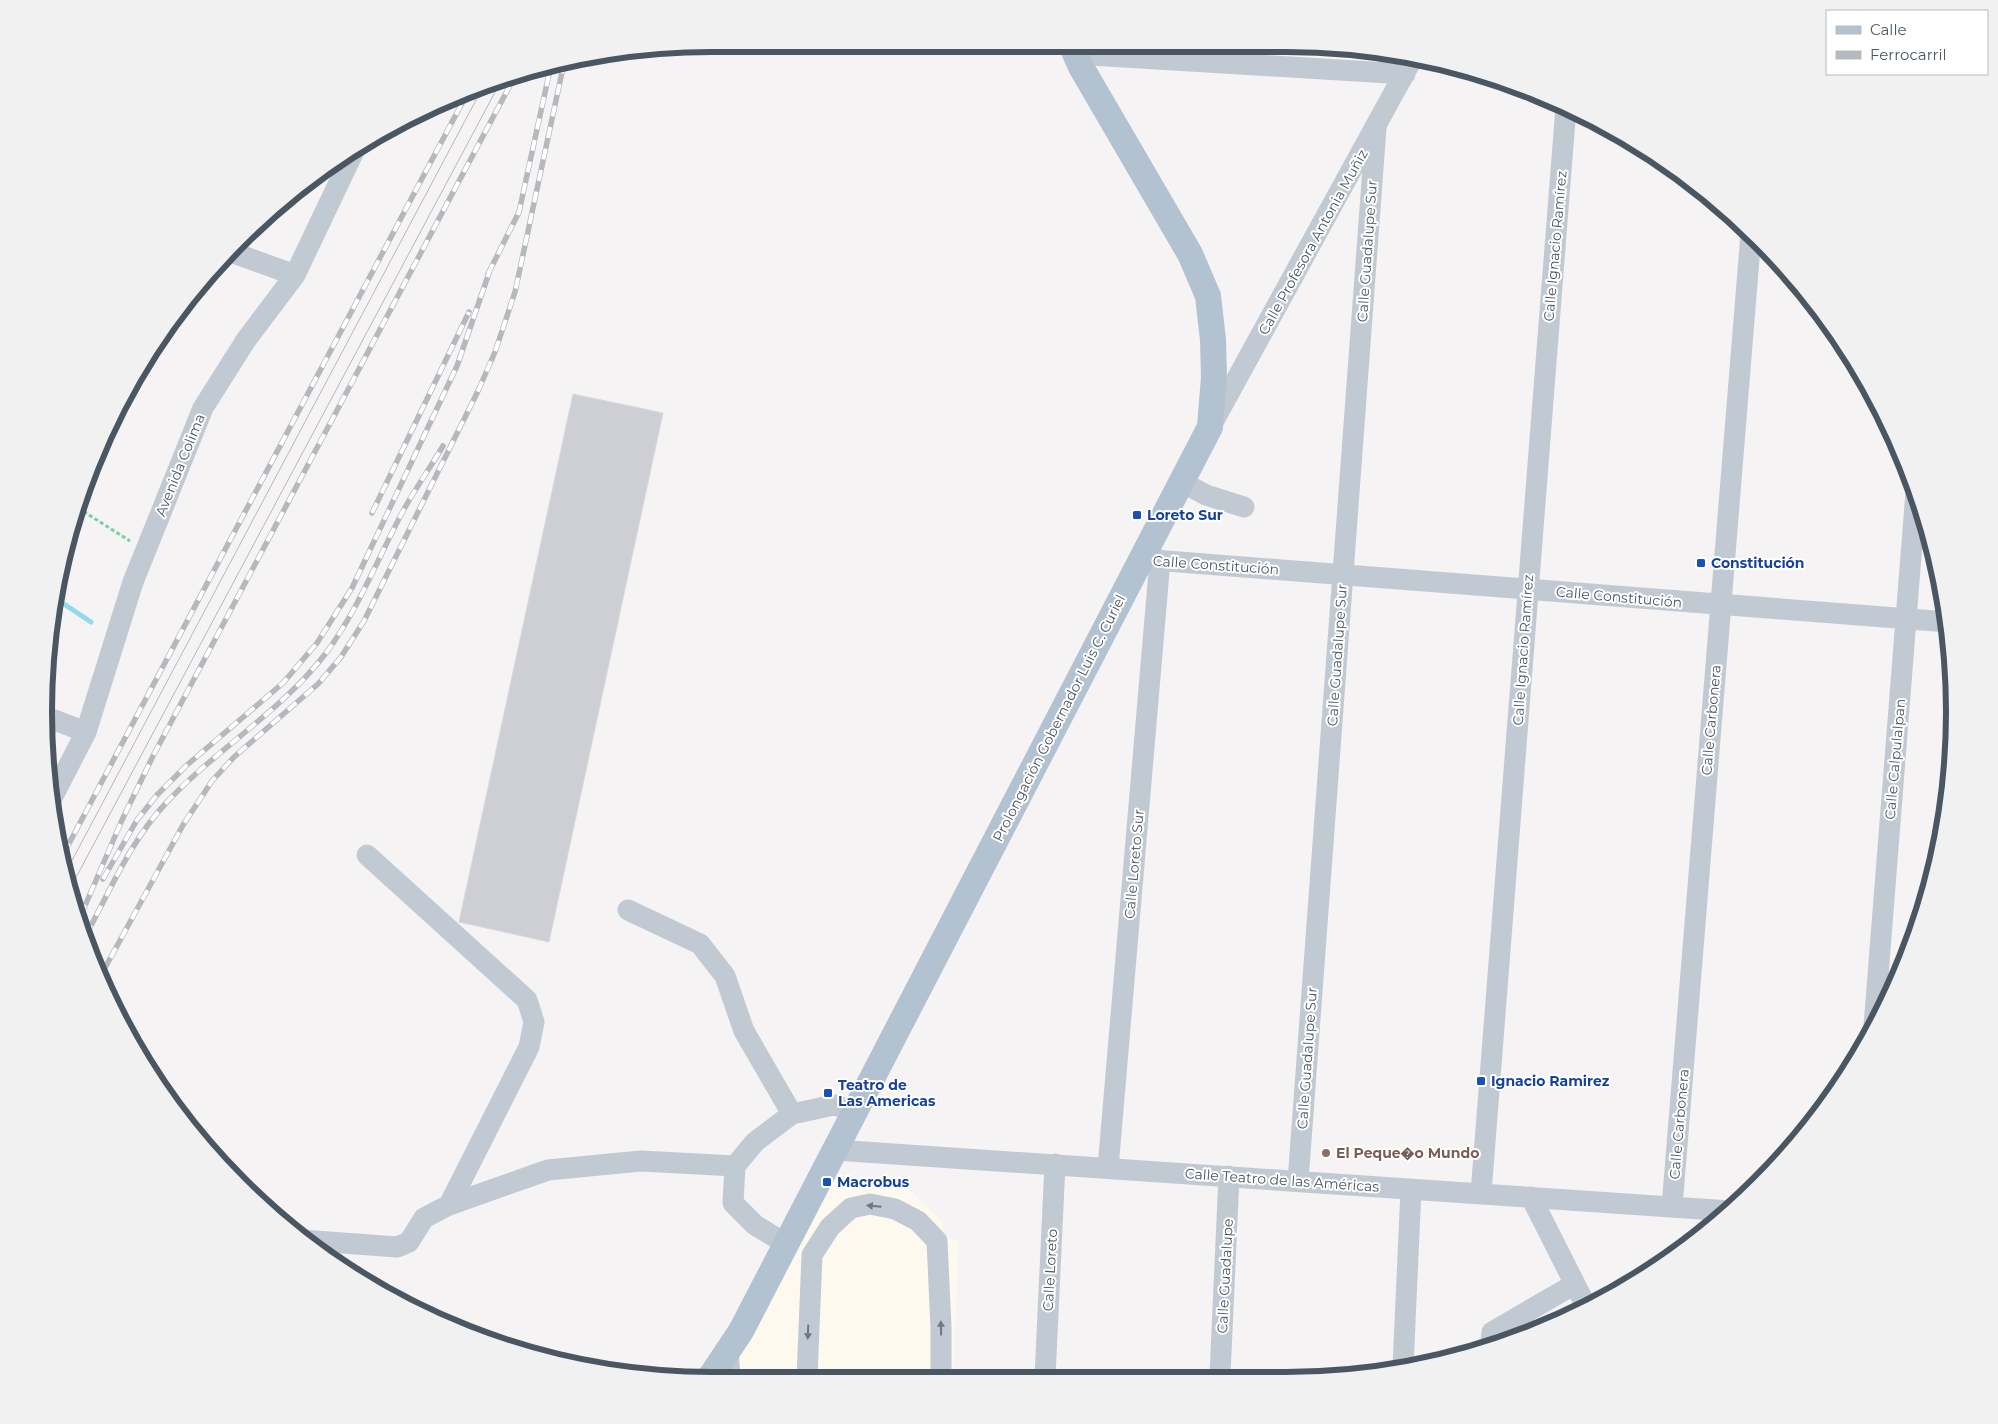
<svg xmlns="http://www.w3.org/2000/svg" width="1998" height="1424" font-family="Montserrat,sans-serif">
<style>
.commercial{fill:#fdf9ef}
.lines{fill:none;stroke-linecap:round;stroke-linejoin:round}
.stream{stroke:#90daee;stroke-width:5}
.building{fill:#cdcfd5;stroke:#d7d9de}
.path{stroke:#7ad0a6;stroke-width:3;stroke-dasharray:4 2.5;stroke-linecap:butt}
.minor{stroke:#c1cad2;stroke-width:21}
.major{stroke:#b3c2d1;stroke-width:26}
.tram{stroke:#b5b8bd;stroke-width:1}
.rail-casing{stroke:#b5b8bd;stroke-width:5.5}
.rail{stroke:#fff;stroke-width:4;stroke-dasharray:11;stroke-linecap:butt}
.oneway{fill:#6e7983}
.transit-dot{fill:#1a4fb4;stroke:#fff;stroke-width:2}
.education-dot{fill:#8d6e63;stroke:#fff;stroke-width:2}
.labels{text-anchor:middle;stroke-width:4;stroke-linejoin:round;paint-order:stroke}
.street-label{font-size:14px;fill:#4a5661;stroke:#fff}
.transit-label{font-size:14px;font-weight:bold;fill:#164399;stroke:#fff;text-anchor:start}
.education-label{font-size:14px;font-weight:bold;fill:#785e54;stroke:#fff;text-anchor:start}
.rim{fill:none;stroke:#4a5661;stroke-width:6}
</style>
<rect width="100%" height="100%" fill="#f5f3f3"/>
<path class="commercial" d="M 828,1177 L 885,1180 L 904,1185 L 943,1223 L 944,1237 L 959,1241 L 953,1377 L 716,1379 Z"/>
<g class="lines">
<path class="stream" d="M 55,598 L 91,622"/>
</g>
<path class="building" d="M 573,394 L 663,413 L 549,942 L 459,922 Z"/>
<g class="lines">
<path class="path" d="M 78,508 L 130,541"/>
<path class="minor" d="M 1074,54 L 1405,74
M 231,252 L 295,275
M 1212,424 L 1414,56
M 1182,482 L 1206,495 L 1244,507
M 1141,559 L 1948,622
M 49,718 L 86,732
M 50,802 L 86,732 L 133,582 L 203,408 L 246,340 L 295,275 L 355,149
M 367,855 L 527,1000 L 534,1022 L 529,1047 L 449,1205
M 628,910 L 700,944 L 725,976 L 744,1031 L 792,1114
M 1874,1026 L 1916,492
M 835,1150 L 1730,1211
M 1108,1168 L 1160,560
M 1298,1181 L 1376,128
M 1481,1193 L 1566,107
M 1531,1197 L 1586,1306
M 1672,1207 L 1751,234
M 302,1240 L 397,1247 L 409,1242 L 424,1218 L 449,1205 L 548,1170 L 641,1161 L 735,1166
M 786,1244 L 755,1225 L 733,1203 L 735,1166 L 755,1142 L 792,1114 L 834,1105 L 855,1111
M 1491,1343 L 1492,1332 L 1575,1284
M 728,1350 L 730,1378
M 1403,1367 L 1411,1189
M 1220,1375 L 1229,1176
M 1045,1377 L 1055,1164
M 807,1378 L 812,1255 L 830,1227 L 851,1208 L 870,1204 L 895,1209 L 918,1221 L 937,1241 L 941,1327 L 941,1377"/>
<path class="major" d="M 709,1379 L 741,1331 L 1210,427 L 1214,377 L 1213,340 L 1208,296 L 1190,254 L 1081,67 L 1071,44"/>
<path class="tram" d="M 68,868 L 484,85
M 72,885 L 502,79"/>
<g class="rail-casing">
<path id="rail" d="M 488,274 L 519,212 L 551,65
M 372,513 L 469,312
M 64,853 L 469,90
M 103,879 L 137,820 L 157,795 L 187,765 L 283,683 L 317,643 L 352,588 L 457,366 L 490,270
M 81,915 L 122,820 L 153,756 L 516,74
M 86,935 C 110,891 131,840 166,803 C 216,749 281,712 326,653 C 358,610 378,558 403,511 C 415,489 430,468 443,446
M 100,977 L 183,825 L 212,781 L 234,757 L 318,684 L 341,657 L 364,621 L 478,391 L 495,352 L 515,292 L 564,63"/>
</g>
<use href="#rail" class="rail"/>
</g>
<defs><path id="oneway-solid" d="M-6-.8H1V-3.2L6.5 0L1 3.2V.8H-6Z" transform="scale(1.25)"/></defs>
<g class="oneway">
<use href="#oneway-solid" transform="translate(874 1206) rotate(-175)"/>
<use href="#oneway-solid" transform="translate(941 1328) rotate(-91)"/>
<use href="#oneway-solid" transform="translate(808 1332) rotate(92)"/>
</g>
<g class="transit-dot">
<rect x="1132" y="510" width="10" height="10" rx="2.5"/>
<rect x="1696" y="558" width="10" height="10" rx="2.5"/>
<rect x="1476" y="1076" width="10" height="10" rx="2.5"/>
<rect x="823" y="1088" width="10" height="10" rx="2.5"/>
<rect x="822" y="1177" width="10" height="10" rx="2.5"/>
</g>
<circle class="education-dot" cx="1326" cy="1153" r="5"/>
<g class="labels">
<g class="street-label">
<text transform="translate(1313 242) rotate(-61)" y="5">Calle Profesora Antonia Muñiz</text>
<text transform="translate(1555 246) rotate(-85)" y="5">Calle Ignacio Ramírez</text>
<text transform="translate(1367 251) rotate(-86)" y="5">Calle Guadalupe Sur</text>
<text transform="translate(180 465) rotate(-68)" y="5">Avenida Colima</text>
<text transform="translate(1216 565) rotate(4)" y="5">Calle Constitución</text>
<text transform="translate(1619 597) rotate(5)" y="5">Calle Constitución</text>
<text transform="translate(1523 650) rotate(-86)" y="5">Calle Ignacio Ramírez</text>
<text transform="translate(1337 655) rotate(-86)" y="5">Calle Guadalupe Sur</text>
<text transform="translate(1059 718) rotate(-63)" y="5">Prolongación Gobernador Luis C. Curiel</text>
<text transform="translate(1711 720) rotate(-85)" y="5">Calle Carbonera</text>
<text transform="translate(1895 759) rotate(-85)" y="5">Calle Calpulalpan</text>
<text transform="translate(1134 864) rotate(-85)" y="5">Calle Loreto Sur</text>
<text transform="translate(1307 1058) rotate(-86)" y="5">Calle Guadalupe Sur</text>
<text transform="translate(1679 1124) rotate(-85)" y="5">Calle Carbonera</text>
<text transform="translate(1282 1180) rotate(4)" y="5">Calle Teatro de las Américas</text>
<text transform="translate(1050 1270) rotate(-87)" y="5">Calle Loreto</text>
<text transform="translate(1225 1276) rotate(-87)" y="5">Calle Guadalupe</text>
</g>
<g class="transit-label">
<text x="1147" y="520">Loreto Sur</text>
<text x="1711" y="568">Constitución</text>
<text x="1491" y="1086">Ignacio Ramirez</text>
<text x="838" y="1090">Teatro de<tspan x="838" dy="16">Las Americas</tspan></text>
<text x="837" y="1187">Macrobus</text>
</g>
<g class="education-label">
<text x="1336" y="1158">El Peque�o Mundo</text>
</g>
</g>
<path d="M0 0H1998V1424H0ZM712 52H1286A660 660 0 0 1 1946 712V712A660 660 0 0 1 1286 1372H712A660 660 0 0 1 52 712V712A660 660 0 0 1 712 52Z" fill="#f1f1f2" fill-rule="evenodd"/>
<path class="rim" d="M712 52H1286A660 660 0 0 1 1946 712V712A660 660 0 0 1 1286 1372H712A660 660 0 0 1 52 712V712A660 660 0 0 1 712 52Z"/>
<rect x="1826" y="10" width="162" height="65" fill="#ffffff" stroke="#b7bbc0"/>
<rect x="1836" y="26" width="25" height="8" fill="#b3c2d1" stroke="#b7bbc0"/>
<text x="1870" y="35" font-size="15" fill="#4a5661">Calle</text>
<rect x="1836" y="51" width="25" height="8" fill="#b5b8bd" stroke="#b7bbc0"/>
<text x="1870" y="60" font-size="15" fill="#4a5661">Ferrocarril</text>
</svg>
